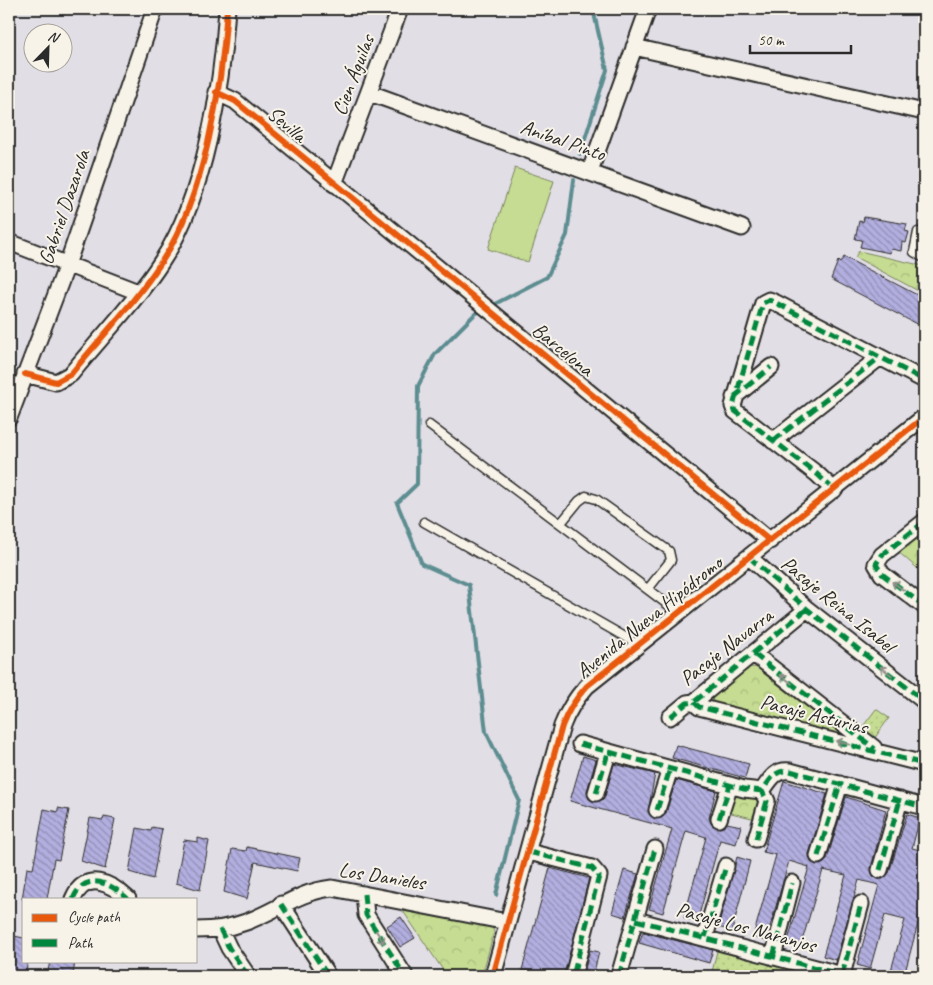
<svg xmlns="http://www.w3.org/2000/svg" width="933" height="985" font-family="Caveat,sans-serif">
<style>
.grass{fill:url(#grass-dots);stroke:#78845e}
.park{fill:url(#park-crowns);stroke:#78845e}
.pitch{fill:#c5dc92;stroke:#78845e}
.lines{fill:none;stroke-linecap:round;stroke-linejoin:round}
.stream{stroke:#5c8d90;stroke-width:4}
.building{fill:url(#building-back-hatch);stroke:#2b2b2b}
.lane-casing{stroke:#2b2b2b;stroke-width:11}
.street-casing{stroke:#2b2b2b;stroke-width:19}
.lane{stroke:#f7f3e8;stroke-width:8}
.street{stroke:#f7f3e8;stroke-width:15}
.quiet{stroke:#00873e;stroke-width:5;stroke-dasharray:10 5;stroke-linecap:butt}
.cycleway-casing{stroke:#f7f3e8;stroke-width:9}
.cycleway{stroke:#e8590c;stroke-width:6}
.oneway{stroke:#918f8a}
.labels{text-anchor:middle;stroke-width:4;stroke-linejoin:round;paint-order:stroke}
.street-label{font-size:21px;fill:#2b2b2b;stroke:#f7f3e8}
</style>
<defs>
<pattern id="grass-dots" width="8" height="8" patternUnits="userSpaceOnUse" patternTransform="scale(1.25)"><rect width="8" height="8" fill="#c5dc92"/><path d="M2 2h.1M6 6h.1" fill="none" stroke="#a9bd7e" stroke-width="1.8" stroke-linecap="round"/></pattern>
<pattern id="park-crowns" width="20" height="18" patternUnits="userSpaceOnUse" patternTransform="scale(1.25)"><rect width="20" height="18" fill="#c5dc92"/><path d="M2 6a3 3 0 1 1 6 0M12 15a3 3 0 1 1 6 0" fill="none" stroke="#a9bd7e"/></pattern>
<pattern id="building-back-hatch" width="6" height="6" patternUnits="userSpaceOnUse" patternTransform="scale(1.25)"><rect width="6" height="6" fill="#b2aedf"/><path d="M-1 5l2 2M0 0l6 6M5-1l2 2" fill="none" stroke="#918eb5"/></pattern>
</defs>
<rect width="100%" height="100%" fill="#e2dee5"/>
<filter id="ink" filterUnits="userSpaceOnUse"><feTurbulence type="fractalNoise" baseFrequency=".02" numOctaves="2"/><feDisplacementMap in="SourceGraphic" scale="10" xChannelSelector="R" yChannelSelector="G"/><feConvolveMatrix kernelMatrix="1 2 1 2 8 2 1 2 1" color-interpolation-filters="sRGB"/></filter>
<g filter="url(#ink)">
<path class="grass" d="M 876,709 L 889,718 L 874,739 L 861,729 Z
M 717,951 L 815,976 L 711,976 Z"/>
<path class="park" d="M 859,251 L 924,266 L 924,294 L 855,257 Z
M 924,529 L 924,574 L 896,550 Z
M 750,667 L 763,668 L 853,738 L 714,704 L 712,698 Z
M 732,792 L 762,800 L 756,819 L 727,812 Z
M 403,911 L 492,927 L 494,932 L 482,976 L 447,976 Z"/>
<path class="pitch" d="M 515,168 L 554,181 L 528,262 L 488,249 Z"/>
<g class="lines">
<path class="stream" d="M 580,154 L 607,70 L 593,9
M 491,306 L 547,277 L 567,235 L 574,180
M 482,310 L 475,314 L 435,354 L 418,386 L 417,484 L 397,503 L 422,564 L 469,585 L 486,732 L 519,800 L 496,895"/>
</g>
<path class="building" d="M 864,217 L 907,224 L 905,231 L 909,232 L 906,243 L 902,242 L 901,251 L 891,249 L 890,253 L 860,247 L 862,240 L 855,239 L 859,221 L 863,222 Z
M 844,257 L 923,298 L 920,304 L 924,306 L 924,328 L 831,279 L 838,261 L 840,263 Z
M 676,745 L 749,764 L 745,778 L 672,758 Z
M 583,756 L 596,760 L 587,791 L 589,799 L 594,802 L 602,800 L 605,796 L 614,764 L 655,774 L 648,812 L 655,819 L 663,817 L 666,813 L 676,780 L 716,791 L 709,818 L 712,825 L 720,828 L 727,823 L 741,826 L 736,844 L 720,840 L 697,922 L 684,918 L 706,837 L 686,831 L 663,913 L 649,909 L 672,829 L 570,801 Z
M 784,781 L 827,794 L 809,854 L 811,862 L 816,865 L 824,863 L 827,859 L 846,797 L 886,810 L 871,868 L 873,876 L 878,879 L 883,879 L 889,873 L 907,814 L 920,818 L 912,848 L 924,851 L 924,901 L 904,976 L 890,974 L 905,920 L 885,915 L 870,969 L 857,965 L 879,885 L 859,880 L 836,960 L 823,956 L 846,875 L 823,870 L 800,948 L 787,944 L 809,867 L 789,861 L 766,941 L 753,937 L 776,855 L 763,852 Z
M 58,808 L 69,810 L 59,860 L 54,859 L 47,899 L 22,899 L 27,868 L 33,869 L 44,809 L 58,812 Z
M 104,817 L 115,819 L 105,869 L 81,861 L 90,818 L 103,820 Z
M 152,827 L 162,829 L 153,879 L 129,872 L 137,828 L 151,831 Z
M 198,838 L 209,841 L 200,890 L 176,883 L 184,840 L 198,842 Z
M 247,847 L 300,858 L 297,871 L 255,862 L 247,899 L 224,892 L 232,849 L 246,851 Z
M 737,857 L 750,861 L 732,931 L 718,927 Z
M 550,868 L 589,878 L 564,976 L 522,970 Z
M 624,870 L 638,874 L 625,917 L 612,913 Z
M 401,917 L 415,938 L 400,947 L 387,926 Z
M 643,932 L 713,950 L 709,963 L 639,943 Z
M 9,935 L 24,938 L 24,961 L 28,961 L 25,976 L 9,976 Z
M 590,950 L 599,952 L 593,976 L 583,976 Z
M 50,961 L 75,961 L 73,976 L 47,976 Z"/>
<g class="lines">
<g class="lane-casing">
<path id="lane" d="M 924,233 L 918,232 L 914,252 L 924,258
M 429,425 L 679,613
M 424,522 L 639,645
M 561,523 L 579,501 L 586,496 L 596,499 L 669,551 L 671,560 L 648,589"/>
</g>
<g class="street-casing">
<path id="street" d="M 634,47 L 924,112
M 216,92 L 235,101 L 770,541
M 370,93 L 742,228
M 590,171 L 648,9
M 334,184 L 400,9
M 9,242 L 138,292
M 25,374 L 56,382 L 71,374 C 101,337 136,301 162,261 C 205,196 222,85 227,9
M 734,397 L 771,367
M 9,418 L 67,265 L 155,9
M 773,441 L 879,358
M 834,490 L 817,474 L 735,411 L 733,406 L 763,303 L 769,300 L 776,303 L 924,380
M 924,522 L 882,555 L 876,564 L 882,574 L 924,606
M 749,557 L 807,609 L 924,701
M 754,654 L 874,748
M 694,702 L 699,707 L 924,764
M 670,717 L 687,703 L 694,702 L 807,609
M 580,744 L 744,789 L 762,791 C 770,780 775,769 790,771 L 924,807
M 596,793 L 608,753
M 657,810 L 670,769
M 719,819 L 730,785
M 756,839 L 767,801 L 762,791
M 529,852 L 592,868 L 599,876 L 573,976
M 818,856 L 840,784
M 880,870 L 900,800
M 364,894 L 366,915 L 405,976
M 73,899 C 85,870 111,883 128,899
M 281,904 L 328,976
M 636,920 L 846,976
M 220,929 L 229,948 L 248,976
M 196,930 C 214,930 230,928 246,922 C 277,911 297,892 332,888 L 507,922
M 705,937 L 726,866
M 773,957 L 792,883
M 842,975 L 861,904
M 493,976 L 562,726 C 568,710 575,699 587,686 L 924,417
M 619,976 L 655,849"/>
</g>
<use href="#lane" class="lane"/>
<use href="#street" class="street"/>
<path class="quiet" d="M 734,397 L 771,367
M 773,441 L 879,358
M 834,490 L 817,474 L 735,411 L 733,406 L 763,303 L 769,300 L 776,303 L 924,380
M 924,522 L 882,555 L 876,564 L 882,574 L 924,606
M 749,557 L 807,609 L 924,701
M 754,654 L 875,749
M 694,702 L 699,707 L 924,764
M 670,717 L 687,703 L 694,702 L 807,609
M 580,744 L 744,789 L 762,791 C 770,780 775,769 790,771 L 924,807
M 596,793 L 608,753
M 657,810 L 670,769
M 719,819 L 730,785
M 756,839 L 767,801 L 762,791
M 529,852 L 592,868 L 599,876 L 573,976
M 818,856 L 840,784
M 880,870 L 900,800
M 364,894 L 366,915 L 405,976
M 73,899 C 85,870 111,883 128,899
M 281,904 L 328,976
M 636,920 L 846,976
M 220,929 L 229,948 L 248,976
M 705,937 L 726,866
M 773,957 L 792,883
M 842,975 L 861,904
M 619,976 L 655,849"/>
<g class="cycleway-casing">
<path id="cycleway" d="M 216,92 L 235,101 L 770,541
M 25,374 L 56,382 L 71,374 C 101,337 136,301 162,261 C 205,196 222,85 227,9
M 493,976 L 562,726 C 568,710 575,699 587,686 L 924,417"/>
</g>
<use href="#cycleway" class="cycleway"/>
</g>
<defs><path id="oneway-shaft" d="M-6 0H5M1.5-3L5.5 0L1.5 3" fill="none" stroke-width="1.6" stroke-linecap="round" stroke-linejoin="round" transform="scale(1.25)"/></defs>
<g class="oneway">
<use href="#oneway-shaft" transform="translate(898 586) rotate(-144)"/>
<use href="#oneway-shaft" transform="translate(886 671) rotate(-142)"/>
<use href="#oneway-shaft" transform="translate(786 679) rotate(-142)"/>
<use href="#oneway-shaft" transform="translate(843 743) rotate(-166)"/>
<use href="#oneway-shaft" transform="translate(380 937) rotate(58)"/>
</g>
</g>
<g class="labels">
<g class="street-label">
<text transform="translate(353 75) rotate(-69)" y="7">Cien Águilas</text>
<text transform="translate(287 124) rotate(40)" y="7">Sevilla</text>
<text transform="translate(563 140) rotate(19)" y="7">Aníbal Pinto</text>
<text transform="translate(64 207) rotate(-71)" y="7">Gabriel Dazarola</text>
<text transform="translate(563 349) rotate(39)" y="7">Barcelona</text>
<text transform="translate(838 604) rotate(39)" y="7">Pasaje Reina Isabel</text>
<text transform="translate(649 617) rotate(-39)" y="7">Avenida Nueva Hipódromo</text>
<text transform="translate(726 647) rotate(-38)" y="7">Pasaje Navarra</text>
<text transform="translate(814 714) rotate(14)" y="7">Pasaje Asturias</text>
<text transform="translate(382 876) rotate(9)" y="7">Los Danieles</text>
<text transform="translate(746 927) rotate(15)" y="7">Pasaje Los Naranjos</text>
</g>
</g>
<rect width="933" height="985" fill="none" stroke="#f7f3e8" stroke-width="30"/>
<rect x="15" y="15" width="903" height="955" fill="none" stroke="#2b2b2b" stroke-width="2" filter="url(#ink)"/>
<rect x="22" y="898" width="175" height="65" fill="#f7f3e8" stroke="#a5a39c"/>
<rect x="32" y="914" width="25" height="8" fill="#e8590c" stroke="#a5a39c"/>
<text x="68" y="922" font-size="15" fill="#2b2b2b">Cycle path</text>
<rect x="32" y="939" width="25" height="8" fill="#00873e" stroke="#a5a39c"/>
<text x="68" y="948" font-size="15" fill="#2b2b2b">Path</text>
<g transform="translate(48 48) rotate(23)"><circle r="24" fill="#f7f3e8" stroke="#a5a39c"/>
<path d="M0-4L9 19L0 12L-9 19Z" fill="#2b2b2b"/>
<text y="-8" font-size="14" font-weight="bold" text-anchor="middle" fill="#2b2b2b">N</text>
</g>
<path d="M750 45v8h101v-8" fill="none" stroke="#2b2b2b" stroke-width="2.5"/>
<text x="758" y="45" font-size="15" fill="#2b2b2b" stroke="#f7f3e8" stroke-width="4" paint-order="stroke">50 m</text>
</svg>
